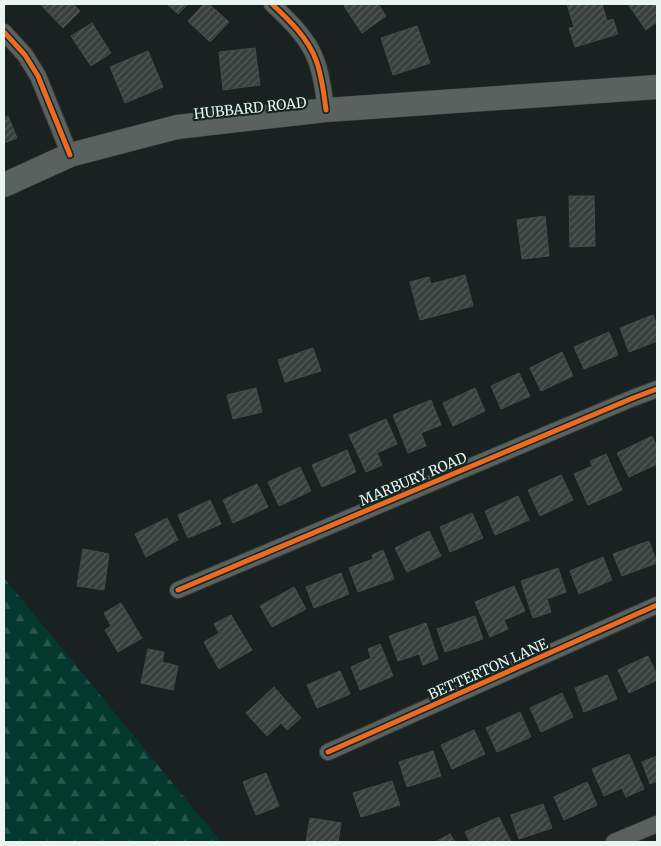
<svg xmlns="http://www.w3.org/2000/svg" width="661" height="846" font-family="Merriweather,serif">
<style>
.forest{fill:url(#forest-firs)}
.building{fill:url(#building-hatch);stroke:#454d4b}
.lines{fill:none;stroke-linecap:round;stroke-linejoin:round}
.minor-casing{stroke:#363d3b;stroke-width:18}
.secondary-casing{stroke:#363d3b;stroke-width:25}
.minor{stroke:#5a6260;stroke-width:16}
.secondary{stroke:#5a6260;stroke-width:24}
.cycleway-casing{stroke:#152622;stroke-width:8}
.cycleway{stroke:#ed6a23;stroke-width:5}
.labels{text-anchor:middle;stroke-width:4.5;stroke-linejoin:round;paint-order:stroke}
.street-label{font-size:14px;fill:#e9f5f1;stroke:#152622}
</style>
<defs>
<pattern id="forest-firs" width="22" height="20" patternUnits="userSpaceOnUse" patternTransform="scale(1.25)"><rect width="22" height="20" fill="#03382e"/><path d="M5 1l3.5 6h-7zM16 11l3.5 6h-7z" fill="#28554d"/></pattern>
<pattern id="building-hatch" width="6" height="6" patternUnits="userSpaceOnUse" patternTransform="scale(1.25)"><rect width="6" height="6" fill="#38403e"/><path d="M-1 1l2-2M0 6l6-6M5 7l2-2" fill="none" stroke="#555c5a"/></pattern>
</defs>
<rect width="100%" height="100%" fill="#192220"/>
<path class="forest" d="M 4,578 L 221,842 L 4,842 Z"/>
<path class="building" d="M 40,4 L 73,4 L 80,11 L 63,28 Z
M 167,4 L 188,4 L 178,14 Z
M 204,4 L 209,4 L 229,22 L 210,42 L 188,21 Z
M 347,4 L 378,4 L 386,16 L 362,33 L 344,6 Z
M 567,4 L 602,4 L 607,21 L 613,19 L 618,34 L 575,47 L 569,28 L 574,27 Z
M 628,4 L 657,4 L 657,22 L 646,30 Z
M 92,23 L 111,53 L 91,66 L 71,36 Z
M 417,26 L 430,63 L 393,75 L 381,38 Z
M 255,48 L 260,85 L 223,90 L 219,52 Z
M 148,51 L 163,87 L 125,103 L 110,67 Z
M 8,116 L 17,138 L 4,143 L 4,118 Z
M 569,196 L 594,196 L 595,246 L 570,247 Z
M 545,216 L 549,256 L 522,259 L 517,220 Z
M 465,275 L 473,306 L 420,320 L 410,282 L 429,277 L 431,284 Z
M 653,315 L 657,326 L 657,341 L 629,352 L 620,328 Z
M 609,332 L 618,355 L 584,369 L 574,347 Z
M 313,348 L 321,371 L 285,382 L 278,360 Z
M 562,352 L 573,376 L 541,391 L 530,368 Z
M 519,373 L 530,396 L 501,409 L 491,386 Z
M 256,388 L 262,412 L 233,419 L 227,395 Z
M 475,388 L 485,411 L 453,426 L 443,403 Z
M 431,400 L 441,425 L 421,433 L 426,446 L 408,453 L 393,415 Z
M 386,419 L 397,444 L 377,453 L 382,465 L 366,472 L 349,435 Z
M 652,436 L 657,447 L 657,464 L 629,477 L 617,453 Z
M 347,450 L 356,472 L 322,487 L 312,465 Z
M 606,454 L 622,490 L 588,505 L 574,474 L 592,466 L 590,461 Z
M 300,467 L 311,491 L 279,506 L 268,482 Z
M 561,475 L 573,500 L 540,516 L 528,490 Z
M 257,484 L 268,507 L 233,523 L 223,500 Z
M 518,496 L 529,520 L 495,535 L 485,511 Z
M 210,500 L 221,524 L 188,538 L 178,515 Z
M 472,513 L 483,538 L 450,552 L 440,527 Z
M 167,518 L 178,540 L 146,557 L 135,534 Z
M 429,531 L 441,556 L 407,572 L 395,548 Z
M 649,541 L 657,563 L 622,576 L 613,554 Z
M 83,549 L 109,554 L 104,590 L 77,586 Z
M 383,550 L 394,579 L 358,592 L 349,568 L 373,559 L 372,555 Z
M 603,557 L 612,580 L 579,594 L 570,571 Z
M 558,568 L 566,592 L 547,599 L 551,612 L 533,618 L 521,581 Z
M 341,573 L 349,594 L 314,608 L 306,587 Z
M 514,586 L 525,611 L 504,620 L 508,629 L 490,637 L 475,602 Z
M 294,587 L 306,609 L 272,627 L 260,606 Z
M 121,603 L 142,638 L 118,652 L 105,630 L 111,626 L 104,613 Z
M 231,615 L 252,650 L 219,669 L 204,642 L 219,633 L 214,624 Z
M 475,616 L 483,639 L 445,652 L 437,629 Z
M 426,623 L 438,659 L 423,665 L 419,654 L 398,661 L 389,636 Z
M 380,644 L 393,676 L 360,690 L 351,667 L 371,658 L 368,649 Z
M 148,649 L 164,652 L 162,662 L 178,666 L 173,690 L 141,683 Z
M 648,656 L 657,675 L 657,680 L 629,693 L 618,670 Z
M 340,671 L 350,694 L 317,708 L 307,685 Z
M 607,675 L 617,699 L 584,712 L 575,688 Z
M 274,687 L 301,718 L 287,730 L 281,723 L 267,736 L 246,713 Z
M 562,693 L 573,717 L 541,732 L 530,708 Z
M 520,712 L 531,737 L 497,752 L 486,728 Z
M 474,730 L 485,754 L 452,769 L 441,745 Z
M 433,751 L 441,776 L 407,787 L 399,762 Z
M 629,754 L 644,789 L 626,797 L 622,788 L 604,796 L 592,769 Z
M 657,756 L 657,781 L 650,784 L 642,762 Z
M 266,773 L 279,806 L 256,815 L 243,782 Z
M 392,781 L 400,805 L 361,817 L 353,793 Z
M 587,782 L 597,805 L 564,820 L 554,797 Z
M 543,804 L 552,828 L 519,839 L 511,815 Z
M 499,817 L 511,842 L 470,842 L 465,832 Z
M 310,818 L 341,823 L 338,842 L 306,842 Z
M 450,834 L 455,842 L 435,842 Z"/>
<g class="lines">
<g class="minor-casing">
<path id="minor" d="M 272,4 C 289,20 308,38 316,60 C 322,76 324,94 326,110
M 4,32 L 25,55 L 38,76 L 70,155
M 178,590 L 633,398 L 657,389
M 328,752 L 657,605
M 614,842 L 657,824"/>
</g>
<g class="secondary-casing">
<path id="secondary" d="M 4,185 L 70,155 L 177,127 L 326,110 L 657,87"/>
</g>
<use href="#minor" class="minor"/>
<use href="#secondary" class="secondary"/>
<g class="cycleway-casing">
<path id="cycleway" d="M 272,4 C 289,20 308,38 316,60 C 322,76 324,94 326,110
M 4,32 L 25,55 L 38,76 L 70,155
M 178,590 L 633,398 L 657,389
M 328,752 L 657,605"/>
</g>
<use href="#cycleway" class="cycleway"/>
</g>
<g class="labels">
<g class="street-label">
<text transform="translate(250 108) rotate(-6)" y="5">HUBBARD ROAD</text>
<text transform="translate(413 479) rotate(-23)" y="5">MARBURY ROAD</text>
<text transform="translate(488 669) rotate(-24)" y="5">BETTERTON LANE</text>
</g>
</g>
<rect width="661" height="846" fill="none" stroke="#e9f5f1" stroke-width="10"/>
</svg>
